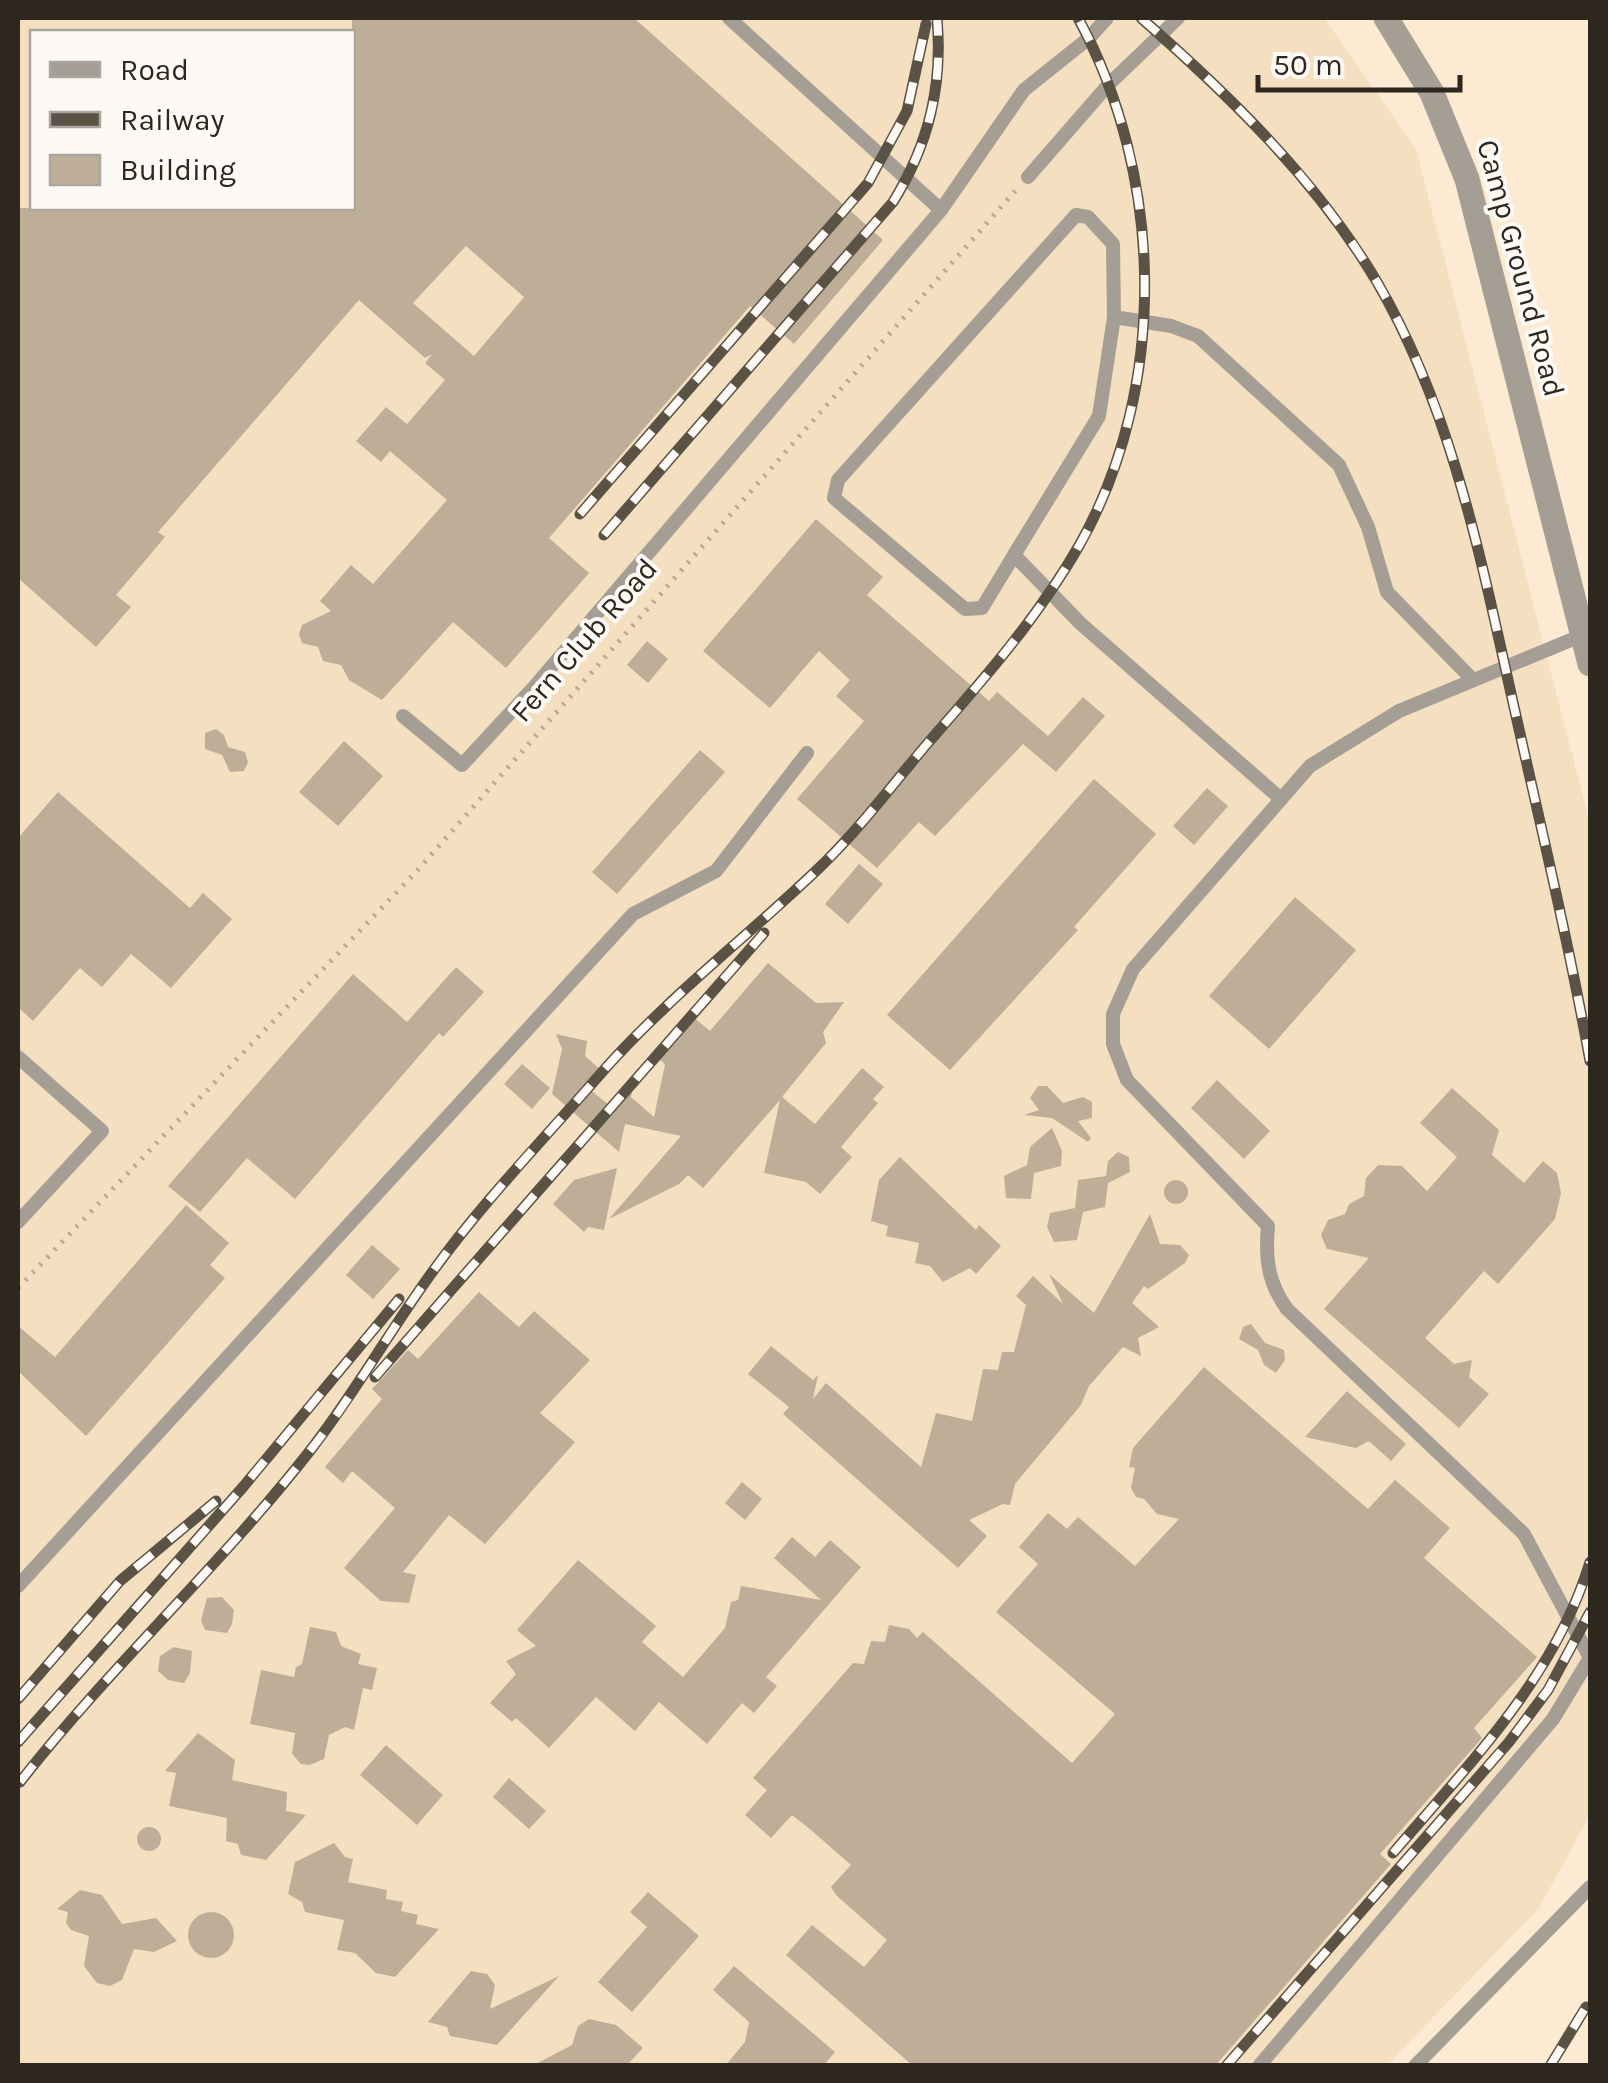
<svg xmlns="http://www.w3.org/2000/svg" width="1608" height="2083" font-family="Karla,sans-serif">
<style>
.built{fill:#f5dfc1;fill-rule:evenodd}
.building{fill:#beae97;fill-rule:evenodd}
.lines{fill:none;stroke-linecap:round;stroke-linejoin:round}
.path{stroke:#b7a996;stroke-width:5;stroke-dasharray:2.5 8;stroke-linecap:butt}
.service{stroke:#a59e94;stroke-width:14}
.tertiary{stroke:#a59e94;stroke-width:25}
.rail-casing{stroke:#5b5246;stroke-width:11}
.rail{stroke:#fdfaf5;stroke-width:8;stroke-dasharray:22;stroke-linecap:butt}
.labels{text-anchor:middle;stroke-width:8;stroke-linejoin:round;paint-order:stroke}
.street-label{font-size:30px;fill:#2d271e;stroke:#fdfaf5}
</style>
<rect width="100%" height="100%" fill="#fcead2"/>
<path class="built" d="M 18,18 L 1143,18 L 1162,34 L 1178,18 L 1324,18 L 1416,149 L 1590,824 L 1590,1815 L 1539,1908 L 1387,2065 L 18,2065 ZM 32,32 L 352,32 L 352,208 L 32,208 Z"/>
<path class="building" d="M 352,18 L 634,18 L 883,240 L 794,344 L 750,306 L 549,538 L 589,573 L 506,668 L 453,622 L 382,700 L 349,680 L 341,665 L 323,661 L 318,647 L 302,643 L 299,634 L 302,625 L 331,611 L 320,601 L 351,565 L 373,584 L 447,500 L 390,451 L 381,462 L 356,441 L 386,407 L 407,424 L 445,380 L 425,363 L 432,354 L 425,358 L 359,300 L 158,532 L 165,537 L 116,595 L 131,607 L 96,647 L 18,578 L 18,208 L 352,208 ZM 466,246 L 524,297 L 474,356 L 413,303 Z
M 816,519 L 883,577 L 867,595 L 989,701 L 997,692 L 1048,736 L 1083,697 L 1105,716 L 1056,772 L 1023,744 L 935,836 L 919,822 L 877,868 L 797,799 L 864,721 L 836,696 L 850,680 L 819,651 L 770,708 L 703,651 Z
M 647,641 L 668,659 L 648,683 L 627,665 Z
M 216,729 L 224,735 L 228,747 L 245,752 L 248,762 L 244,771 L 230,772 L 222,755 L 205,749 L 205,733 Z
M 344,741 L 383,776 L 338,826 L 299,792 Z
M 700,750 L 725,772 L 617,894 L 592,872 Z
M 1094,779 L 1156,834 L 1074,927 L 1078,930 L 950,1070 L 887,1015 Z
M 1207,788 L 1228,806 L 1194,845 L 1173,826 Z
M 58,792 L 190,908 L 203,893 L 232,919 L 171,988 L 131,954 L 102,987 L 80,968 L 33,1021 L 18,1007 L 18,838 Z
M 859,864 L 883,884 L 848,924 L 825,904 Z
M 1295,897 L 1356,950 L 1269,1049 L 1209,996 Z
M 768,963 L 816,1003 L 844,1002 L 823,1032 L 826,1043 L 782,1097 L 815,1124 L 862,1068 L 884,1087 L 873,1099 L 878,1103 L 841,1147 L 852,1157 L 820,1194 L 806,1182 L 764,1173 L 780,1100 L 703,1188 L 688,1175 L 679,1184 L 609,1219 L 681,1136 L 625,1124 L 619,1152 L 552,1094 L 562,1049 L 556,1034 L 587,1041 L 585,1056 L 602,1071 L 589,1089 L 614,1109 L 633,1086 L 631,1097 L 654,1117 L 665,1064 L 660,1060 L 676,1037 L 693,1017 L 710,1031 Z
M 456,967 L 484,992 L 443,1037 L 439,1033 L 295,1199 L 247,1158 L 200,1212 L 168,1186 L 353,974 L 407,1022 Z
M 522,1064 L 550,1088 L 532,1109 L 504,1084 Z
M 1217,1080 L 1270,1131 L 1244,1159 L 1191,1108 Z
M 1038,1086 L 1047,1086 L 1063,1103 L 1083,1097 L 1092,1102 L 1092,1118 L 1078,1121 L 1091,1138 L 1088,1142 L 1052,1118 L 1024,1115 L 1039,1110 L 1030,1098 Z
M 1452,1088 L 1499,1130 L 1492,1155 L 1524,1183 L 1543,1161 L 1557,1173 L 1561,1193 L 1555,1219 L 1498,1284 L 1484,1271 L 1425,1338 L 1454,1364 L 1472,1360 L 1469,1377 L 1489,1394 L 1459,1428 L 1324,1309 L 1369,1258 L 1327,1249 L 1321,1235 L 1328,1220 L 1345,1214 L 1349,1204 L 1364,1196 L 1366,1178 L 1378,1165 L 1402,1166 L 1427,1191 L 1457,1157 L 1420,1123 Z
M 1052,1128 L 1062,1151 L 1061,1166 L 1034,1173 L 1031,1199 L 1006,1198 L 1004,1176 L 1027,1165 L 1030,1147 Z
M 1118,1152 L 1129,1157 L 1130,1172 L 1108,1183 L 1105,1207 L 1083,1212 L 1077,1240 L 1054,1242 L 1047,1227 L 1050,1213 L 1075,1208 L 1078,1180 L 1106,1176 L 1108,1161 Z
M 900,1157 L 976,1230 L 979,1225 L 1001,1246 L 976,1274 L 970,1268 L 943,1282 L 930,1266 L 915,1263 L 919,1243 L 886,1236 L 888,1226 L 871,1221 L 879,1180 Z
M 617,1168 L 604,1230 L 588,1227 L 584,1232 L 553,1204 L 574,1180 Z
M1164 1192a12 12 0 1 1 24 0a12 12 0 1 1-24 0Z
M 186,1205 L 229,1243 L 210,1265 L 225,1278 L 86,1436 L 18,1371 L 18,1326 L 55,1357 Z
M 1150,1214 L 1160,1244 L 1180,1245 L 1189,1255 L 1185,1263 L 1148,1289 L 1144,1286 L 1132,1303 L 1159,1327 L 1138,1338 L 1141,1356 L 1123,1347 L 1089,1386 L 1081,1405 L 1015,1484 L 1010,1505 L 1003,1504 L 969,1520 L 987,1536 L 958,1568 L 783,1414 L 789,1407 L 748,1374 L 771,1346 L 813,1380 L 818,1375 L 813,1399 L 826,1383 L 921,1467 L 936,1413 L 972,1421 L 983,1369 L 998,1370 L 1002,1352 L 1014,1352 L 1026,1305 L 1016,1296 L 1033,1276 L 1063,1304 L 1049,1274 L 1094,1313 Z
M 372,1245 L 400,1269 L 373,1299 L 346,1275 Z
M 479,1292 L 519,1327 L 534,1311 L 590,1360 L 540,1413 L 575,1442 L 485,1544 L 449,1515 L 403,1572 L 416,1575 L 409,1603 L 381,1601 L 344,1568 L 395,1508 L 352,1471 L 343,1483 L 325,1467 L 382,1399 L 372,1389 L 408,1350 L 418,1359 Z
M 1251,1324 L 1265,1343 L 1284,1350 L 1285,1360 L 1276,1373 L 1264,1365 L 1258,1350 L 1239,1339 L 1243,1327 Z
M 1204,1367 L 1368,1509 L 1395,1480 L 1417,1499 L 1450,1528 L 1424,1558 L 1537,1657 L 1474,1728 L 1482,1738 L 1380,1854 L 1391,1864 L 1215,2066 L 913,2066 L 786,1955 L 812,1925 L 864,1967 L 887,1940 L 837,1896 L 831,1887 L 851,1865 L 811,1830 L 792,1815 L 771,1838 L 745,1815 L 767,1790 L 753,1778 L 853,1663 L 864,1664 L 871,1641 L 885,1642 L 889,1625 L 909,1629 L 917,1638 L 923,1632 L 1072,1763 L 1115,1714 L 996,1612 L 1038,1564 L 1019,1547 L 1048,1513 L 1067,1529 L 1078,1517 L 1135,1566 L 1179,1519 L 1157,1514 L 1144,1499 L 1136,1497 L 1131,1488 L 1135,1468 L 1129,1467 L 1133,1448 Z
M 1347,1391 L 1406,1444 L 1391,1461 L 1369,1441 L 1356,1448 L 1305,1437 Z
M 742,1482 L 762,1499 L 745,1520 L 725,1503 Z
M 792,1537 L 815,1557 L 830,1540 L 861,1567 L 766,1677 L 777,1686 L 754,1713 L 742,1703 L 707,1744 L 659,1702 L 635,1731 L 596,1697 L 549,1748 L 516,1718 L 512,1722 L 490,1703 L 516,1674 L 506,1661 L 536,1646 L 517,1630 L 578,1560 L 656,1626 L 642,1642 L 683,1677 L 725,1628 L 731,1602 L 738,1600 L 741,1586 L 821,1600 L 774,1558 Z
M 222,1597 L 234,1610 L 232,1624 L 227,1633 L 205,1630 L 201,1620 L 207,1598 Z
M 310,1627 L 336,1632 L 341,1646 L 361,1654 L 358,1664 L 377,1668 L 372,1690 L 363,1688 L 354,1730 L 345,1727 L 329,1735 L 324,1759 L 310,1765 L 301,1764 L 292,1754 L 295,1733 L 250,1724 L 261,1670 L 294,1677 L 296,1667 L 302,1664 Z
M 174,1647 L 192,1651 L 190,1673 L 184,1683 L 168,1680 L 158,1671 L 160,1656 Z
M 198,1733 L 235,1760 L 232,1780 L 287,1792 L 286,1811 L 306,1815 L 266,1860 L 241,1855 L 238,1844 L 226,1841 L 227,1818 L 169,1806 L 176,1773 L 165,1771 Z
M 386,1745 L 443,1795 L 417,1825 L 360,1775 Z
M 509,1778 L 546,1811 L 529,1829 L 493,1797 Z
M137 1839a12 12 0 1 1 24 0a12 12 0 1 1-24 0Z
M 334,1843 L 345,1857 L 353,1859 L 348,1882 L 387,1890 L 386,1899 L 403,1902 L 401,1911 L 418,1915 L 416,1924 L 439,1929 L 395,1977 L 376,1973 L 355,1953 L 337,1950 L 344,1920 L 305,1912 L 302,1902 L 288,1894 L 295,1862 Z
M 80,1890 L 102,1895 L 122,1924 L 156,1918 L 177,1941 L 154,1952 L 134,1949 L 122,1980 L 110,1986 L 97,1983 L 84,1966 L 89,1936 L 71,1930 L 66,1923 L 68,1912 L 57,1909 Z
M 648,1892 L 699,1936 L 632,2012 L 598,1982 L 647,1927 L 630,1912 Z
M188 1935a23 23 0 1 1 46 0a23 23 0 1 1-46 0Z
M 734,1966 L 835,2052 L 823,2066 L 725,2066 L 745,2042 L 749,2022 L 713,1990 Z
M 471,1971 L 487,1974 L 495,1985 L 490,2009 L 559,1976 L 497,2045 L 450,2036 L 447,2027 L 428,2022 Z
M 589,2019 L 616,2025 L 643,2048 L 626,2066 L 532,2066 L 572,2045 L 578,2026 Z"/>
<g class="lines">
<path class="path" d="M 18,1288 L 416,872 L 1016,190"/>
<path class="service" d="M 1028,177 L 1109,84 L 1178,18
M 941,210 L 1024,90 L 1089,38 L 1107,18
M 1014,555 L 1099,416 L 1114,317
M 1583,635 L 1399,711 L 1310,766 L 1133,969 L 1113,1014 L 1113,1044 L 1127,1080 L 1268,1226 C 1265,1258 1268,1283 1287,1309 L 1524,1534 L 1590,1658
M 403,716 L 462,765 L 535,686 L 941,210 L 729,18
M 1281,799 L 1080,623 L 1014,555 L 982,608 L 965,609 L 834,498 L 838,480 L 1076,215 L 1088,217 L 1113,244 L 1114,317 L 1171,326 L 1198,336 L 1339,465 L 1368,527 L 1387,592 L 1471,678
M 18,1057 L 102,1131 L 18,1222
M 18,1586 L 633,914 L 716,871 L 807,753
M 1259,2066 L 1553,1719 L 1590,1658
M 1415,2066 L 1590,1887"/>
<path class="tertiary" d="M 1386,18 L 1432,93 L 1467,179 L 1590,664"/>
<g class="rail-casing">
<path id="rail" d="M 1141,18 C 1230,96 1316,179 1377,282 C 1452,411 1480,555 1512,698 C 1539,819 1568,939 1590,1061
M 580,514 L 868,183 L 907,111 L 926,24
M 604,535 L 893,202 C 929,144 943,85 937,18
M 375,1377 L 764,933
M 18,1699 L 120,1581 L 216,1501
M 18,1742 L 243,1487 L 399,1299
M 20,1782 C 110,1667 219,1567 309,1452 C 354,1395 390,1330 433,1271 C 482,1203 541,1142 596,1079 C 663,1001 745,939 819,868 C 858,831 892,785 927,744 C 982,681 1038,618 1080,544 C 1169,385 1164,176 1078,18
M 1393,1853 C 1470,1763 1555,1677 1590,1562
M 1226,2066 L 1509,1742 L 1548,1690 L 1590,1612
M 1550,2066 L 1586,2007"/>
</g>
<use href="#rail" class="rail"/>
</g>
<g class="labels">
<g class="street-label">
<text transform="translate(1521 268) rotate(75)" y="10">Camp Ground Road</text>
<text transform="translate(584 640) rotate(-49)" y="10">Fern Club Road</text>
</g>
</g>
<rect width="1608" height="2083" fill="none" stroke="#2d271e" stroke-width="40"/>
<rect x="30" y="30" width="325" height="180" fill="#fdfaf5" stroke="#aaa69f" stroke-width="2.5"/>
<rect x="50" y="62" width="50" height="15" fill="#a59e94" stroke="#aaa69f" stroke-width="2.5"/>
<text x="120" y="80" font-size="30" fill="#2d271e">Road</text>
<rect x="50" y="112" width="50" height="15" fill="#5b5246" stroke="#aaa69f" stroke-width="2.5"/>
<text x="120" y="130" font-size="30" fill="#2d271e">Railway</text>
<rect x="50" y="155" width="50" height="30" fill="#beae97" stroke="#aaa69f" stroke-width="2.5"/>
<text x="120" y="180" font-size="30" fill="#2d271e">Building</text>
<path d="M1258 75v15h202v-15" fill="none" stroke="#2d271e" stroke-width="5"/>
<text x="1273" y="75" font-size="30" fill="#2d271e" stroke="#fdfaf5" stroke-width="8" paint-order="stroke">50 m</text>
</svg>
